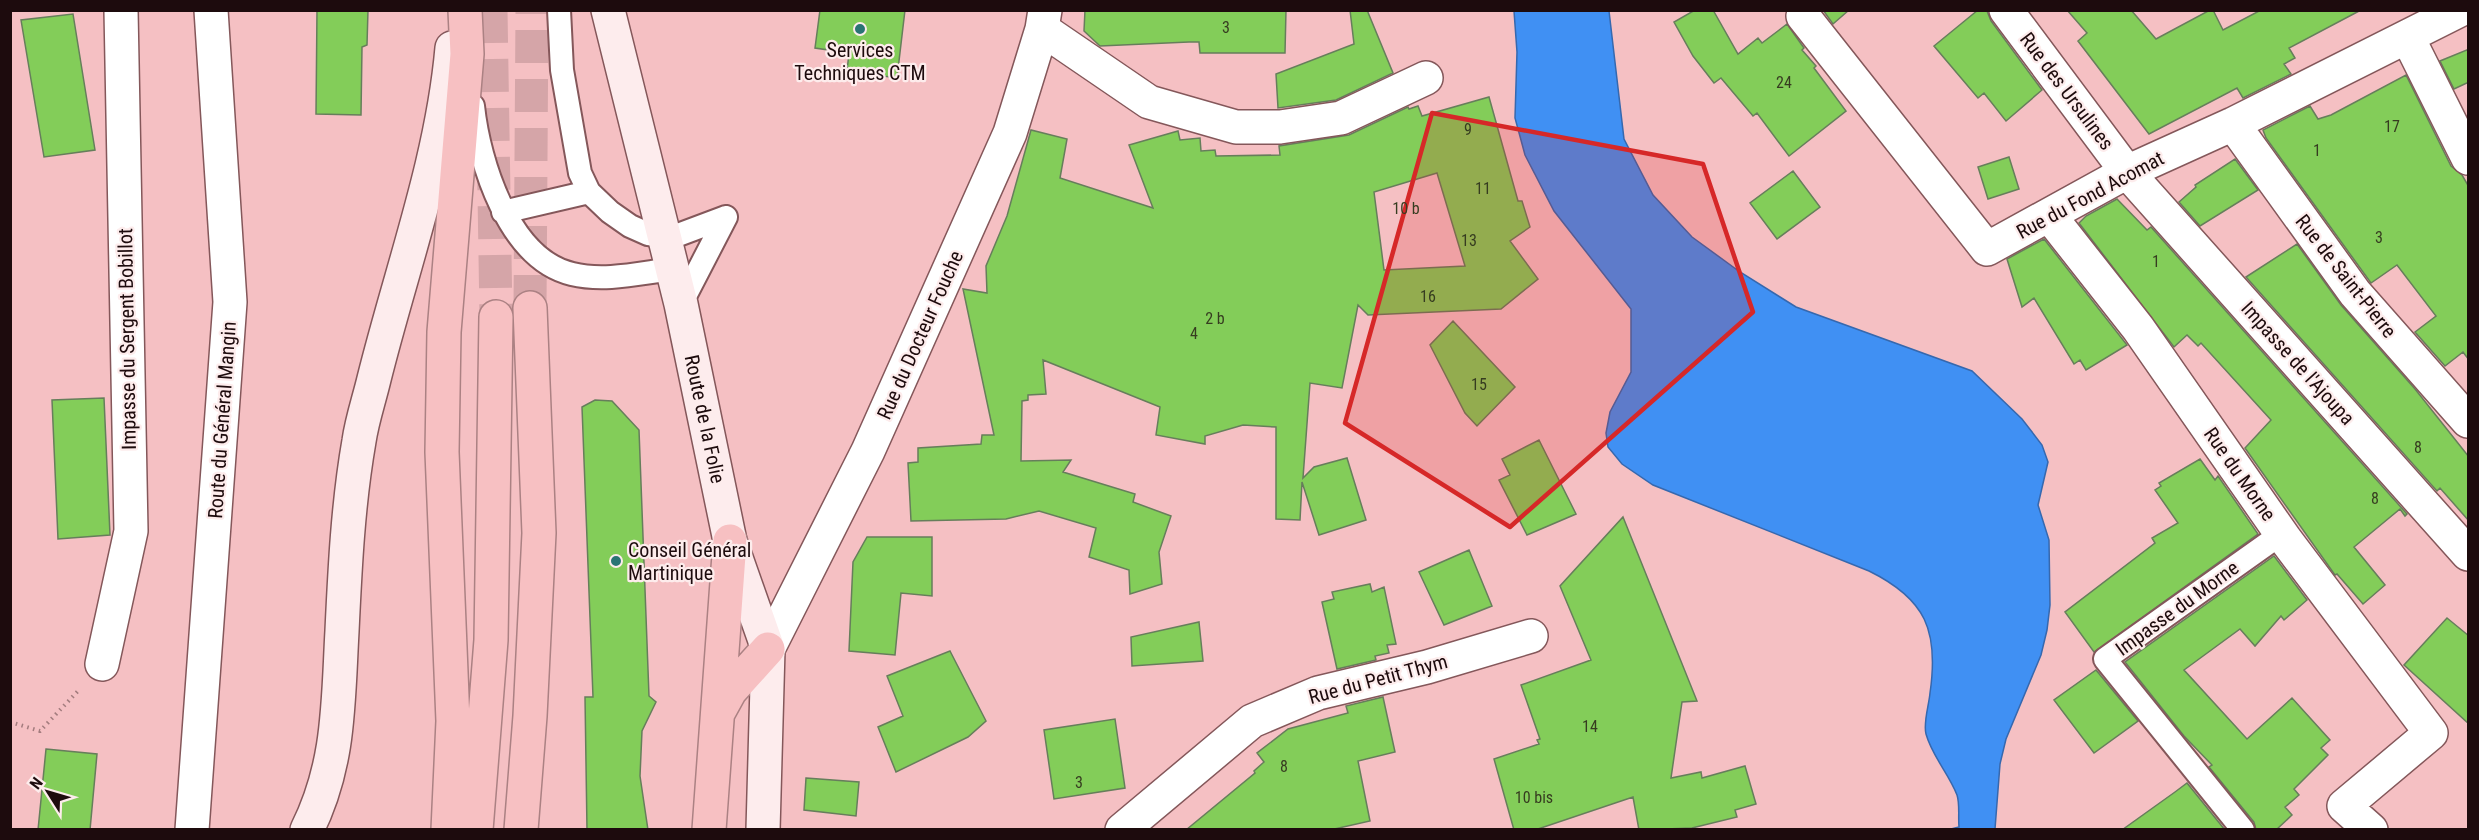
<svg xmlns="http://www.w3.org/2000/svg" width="2479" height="840" font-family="'Roboto Condensed',sans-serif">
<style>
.water{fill:#4090f3;stroke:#3668ae;stroke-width:1.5}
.building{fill:#83cd59;stroke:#667e5b;stroke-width:1.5;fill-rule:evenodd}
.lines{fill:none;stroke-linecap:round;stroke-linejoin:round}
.highway-tunnel{stroke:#d5a5a8;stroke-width:33;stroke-dasharray:33 16;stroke-linecap:butt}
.lane-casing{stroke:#84575a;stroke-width:26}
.street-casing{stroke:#84575a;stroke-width:36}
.secondary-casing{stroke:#84575a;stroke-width:36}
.highway-casing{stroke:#ab8183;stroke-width:36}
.path{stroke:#a37c7e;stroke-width:4;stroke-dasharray:1.5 4.5;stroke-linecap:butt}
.lane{stroke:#fff;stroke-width:22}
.street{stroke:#fff;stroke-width:33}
.secondary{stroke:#fdeced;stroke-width:33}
.highway{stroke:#f7c0c2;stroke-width:33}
.marked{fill:#d62828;fill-opacity:0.2;stroke:#d62828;stroke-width:4.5;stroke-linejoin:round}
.poi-dot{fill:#2a7474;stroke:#fdecec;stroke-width:2}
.labels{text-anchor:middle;stroke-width:4.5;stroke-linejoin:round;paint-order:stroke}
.number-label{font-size:16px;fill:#363c20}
.poi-label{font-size:20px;fill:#1d0b0d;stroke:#fdecec}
.street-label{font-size:20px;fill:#1d0b0d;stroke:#fdecec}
</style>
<rect width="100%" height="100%" fill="#f5c0c3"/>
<path class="water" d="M 1514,11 L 1609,11 L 1624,139 L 1653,195 L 1692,237 L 1740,272 L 1796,307 L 1972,371 L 2022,419 L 2042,445 L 2048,462 L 2038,505 L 2049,540 L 2050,605 L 2047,630 L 2041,655 L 2006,739 L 2000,764 L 1995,829 L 1951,829 L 1959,827 C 1958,817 1960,804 1957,795 C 1949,774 1932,756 1926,734 C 1923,723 1929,705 1930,693 C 1939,631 1926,599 1869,571 L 1653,485 L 1622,464 L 1608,447 L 1606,433 L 1610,412 L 1631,372 L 1631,309 L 1554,211 L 1525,155 L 1515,118 L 1517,52 Z"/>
<path class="building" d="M 317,10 L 368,10 L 367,45 L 362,47 L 361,115 L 316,114 Z
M 820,10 L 905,10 L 897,78 L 847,71 L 849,53 L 815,48 Z
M 1085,10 L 1286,10 L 1285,53 L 1200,53 L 1199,42 L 1189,42 L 1100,46 L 1084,31 Z
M 1350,10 L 1367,10 L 1393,73 L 1336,100 L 1278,108 L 1276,74 L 1354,44 Z
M 1695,10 L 1713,10 L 1738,54 L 1758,38 L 1762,43 L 1787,24 L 1804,48 L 1802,50 L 1816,66 L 1814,68 L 1846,111 L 1789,156 L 1757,113 L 1753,116 L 1721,78 L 1714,83 L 1693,56 L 1674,22 Z
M 1823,10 L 1849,10 L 1833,24 Z
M 1978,10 L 1987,11 L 1991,21 L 2042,90 L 2006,121 L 1984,93 L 1978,98 L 1934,46 Z
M 2067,10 L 2131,10 L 2156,39 L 2210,10 L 2213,10 L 2223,30 L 2261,10 L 2361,10 L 2289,48 L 2295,58 L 2284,64 L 2291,74 L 2243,98 L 2237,88 L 2149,134 L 2078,41 L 2087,33 Z
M 73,14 L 95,150 L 44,157 L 21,20 Z
M 2469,49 L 2469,82 L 2454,89 L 2440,61 Z
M 2406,75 L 2451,166 L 2462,175 L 2469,187 L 2469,360 L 2463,352 L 2445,366 L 2415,332 L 2436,316 L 2397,265 L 2371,283 L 2266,138 L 2263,130 L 2310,106 L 2318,119 L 2331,115 Z
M 1489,97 L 1518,201 L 1522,201 L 1530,227 L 1510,241 L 1538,279 L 1501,309 L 1368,315 L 1358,305 L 1342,388 L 1310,383 L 1303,478 L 1314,467 L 1347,458 L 1366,520 L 1319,535 L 1302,482 L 1300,520 L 1276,519 L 1276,427 L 1243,425 L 1205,436 L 1205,444 L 1156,435 L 1160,407 L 1043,360 L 1046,394 L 1028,395 L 1028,400 L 1022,401 L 1021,461 L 1071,460 L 1063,472 L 1135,494 L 1133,502 L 1171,516 L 1159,552 L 1162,584 L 1130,594 L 1129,570 L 1089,557 L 1096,528 L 1039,511 L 1006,519 L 911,521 L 908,463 L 918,462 L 918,448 L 981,444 L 982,435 L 994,435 L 963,289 L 987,293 L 986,266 L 1007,216 L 1031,130 L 1067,139 L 1060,178 L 1153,208 L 1129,145 L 1178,131 L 1180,140 L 1200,138 L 1201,151 L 1215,150 L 1216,156 L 1280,155 L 1279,146 L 1349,135 L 1408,107 L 1409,109 L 1418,106 L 1422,116 ZM 1437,173 L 1465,266 L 1384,270 L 1374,192 Z
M 2009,157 L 2019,189 L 1988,199 L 1978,167 Z
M 2235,159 L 2258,190 L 2200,226 L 2179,202 L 2196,187 L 2195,185 Z
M 1793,171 L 1820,207 L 1777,239 L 1750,203 Z
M 2117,199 L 2147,230 L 2151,227 L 2407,514 L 2405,516 L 2400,509 L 2354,547 L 2385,585 L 2363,604 L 2337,574 L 2335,575 L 2245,448 L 2271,420 L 2201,343 L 2198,346 L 2187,335 L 2174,347 L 2079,223 L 2086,216 Z
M 2044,239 L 2127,345 L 2086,370 L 2080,360 L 2074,364 L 2034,298 L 2022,307 L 2007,259 Z
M 2297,244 L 2341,305 L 2415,389 L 2469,457 L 2469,521 L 2440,488 L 2437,491 L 2246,277 Z
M 1453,321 L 1515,387 L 1477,426 L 1465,413 L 1430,345 Z
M 104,398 L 110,535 L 58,539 L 52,400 Z
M 595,400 L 612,401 L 639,430 L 649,696 L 656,702 L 642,731 L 640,776 L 648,830 L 587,830 L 585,697 L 593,697 L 582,407 Z
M 1539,440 L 1576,514 L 1527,535 L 1499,480 L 1510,475 L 1502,459 Z
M 2200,459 L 2215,480 L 2218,476 L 2258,534 L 2094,652 L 2065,612 L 2155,543 L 2152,538 L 2178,523 L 2155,490 L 2161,486 L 2159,483 Z
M 1623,517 L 1697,701 L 1682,702 L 1671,778 L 1701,772 L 1702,778 L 1745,766 L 1756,804 L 1735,810 L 1737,817 L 1692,828 L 1639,830 L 1633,797 L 1535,830 L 1514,830 L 1494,759 L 1539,744 L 1537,740 L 1540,739 L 1521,685 L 1591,660 L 1560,586 Z
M 867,537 L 932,537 L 932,596 L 901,593 L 895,655 L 849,651 L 853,562 Z
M 1469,550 L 1492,606 L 1444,625 L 1419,572 Z
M 2274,556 L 2307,600 L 2284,620 L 2281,616 L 2255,646 L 2240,629 L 2184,670 L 2247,739 L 2292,698 L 2330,740 L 2321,748 L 2328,755 L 2294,789 L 2299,795 L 2285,807 L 2292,815 L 2276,830 L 2256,830 L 2254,822 L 2209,767 L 2212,765 L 2184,736 L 2125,662 Z
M 1370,584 L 1372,592 L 1384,587 L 1396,644 L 1387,645 L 1389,653 L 1375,656 L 1376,660 L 1337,669 L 1322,602 L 1334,599 L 1332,592 Z
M 2447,618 L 2469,636 L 2469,724 L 2404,665 Z
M 1199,622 L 1203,661 L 1132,666 L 1131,637 Z
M 950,651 L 986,721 L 968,737 L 896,772 L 878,727 L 903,716 L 887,676 Z
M 2096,670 L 2138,721 L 2094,753 L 2054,700 Z
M 1383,697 L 1395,752 L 1358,761 L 1370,821 L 1330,830 L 1186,830 L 1255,773 L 1254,771 L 1264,762 L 1257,753 L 1288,729 L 1348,713 L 1346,706 Z
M 1115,719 L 1125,788 L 1054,799 L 1044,730 Z
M 46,749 L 97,754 L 90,830 L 38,830 Z
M 806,778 L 859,782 L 856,816 L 804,810 Z
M 2187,783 L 2225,830 L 2122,830 L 2175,792 Z"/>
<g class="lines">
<path class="highway-tunnel" d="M 491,10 L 496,317
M 530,308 L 532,10"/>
<g class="lane-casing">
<path id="lane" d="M 559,10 L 562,70 L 580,173 L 589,192 L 610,212 L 630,226 L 648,234 L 665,236 L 678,235 L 726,217
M 473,106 C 479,163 509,259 572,274 C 605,282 640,273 673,269
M 503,212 L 589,192
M 681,304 L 726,217
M 2243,830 L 2105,659 L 2281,534"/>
</g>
<g class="street-casing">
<path id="street" d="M 2006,10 L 2127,172 L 2468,554
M 1803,16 L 1987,249 L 2127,172 L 2233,124 L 2460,10
M 1042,29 L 1149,102 L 1236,127 L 1280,127 L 1341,118 L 1426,78
M 2408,38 L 2468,158
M 2233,124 L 2355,293 L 2468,421
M 2049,215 L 2138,328 L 2285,539 L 2431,733 L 2344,806 L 2371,830
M 768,649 L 868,451 L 1010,133 L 1042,29 L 1045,10
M 102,664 L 131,531 L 121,10
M 192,830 L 230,302 L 211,10
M 1122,830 L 1252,721 L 1318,693 L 1427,667 L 1531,636"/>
</g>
<g class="secondary-casing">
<path id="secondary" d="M 608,10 L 681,304 L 730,541 L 768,649 L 763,830
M 307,830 C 340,764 338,702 342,631 C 345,567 348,504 359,441 C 362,420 369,400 374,379 C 401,270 442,161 452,48"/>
</g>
<g class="highway-casing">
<path id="highway" d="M 719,711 L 730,691 L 768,649
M 448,830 L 453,721 L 442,452 L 444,332 L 467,54 L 465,10
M 476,830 L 491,640 L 496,317
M 521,830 L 530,716 L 539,533 L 530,308
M 709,830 L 730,541"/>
</g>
<path class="path" d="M 10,722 L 40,731 L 78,691"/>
<use href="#lane" class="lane"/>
<use href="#street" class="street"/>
<use href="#secondary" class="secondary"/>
<use href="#highway" class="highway"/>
</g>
<path class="marked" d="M 1432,113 L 1703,164 L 1753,312 L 1510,527 L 1345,423 Z"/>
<g class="poi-dot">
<circle cx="860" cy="29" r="6"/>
<circle cx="616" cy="561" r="6"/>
</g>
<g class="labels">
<g class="number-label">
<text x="1226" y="33">3</text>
<text x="1784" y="88">24</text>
<text x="2392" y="132">17</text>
<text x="1468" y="135">9</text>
<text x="2317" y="156">1</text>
<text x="1483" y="194">11</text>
<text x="1406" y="214">10 b</text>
<text x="2379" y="243">3</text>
<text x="1469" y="246">13</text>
<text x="2156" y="267">1</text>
<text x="1428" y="302">16</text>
<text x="1215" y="324">2 b</text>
<text x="1194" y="339">4</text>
<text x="1479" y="390">15</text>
<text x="2418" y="453">8</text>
<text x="2375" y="504">8</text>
<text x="1590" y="732">14</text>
<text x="1284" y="772">8</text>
<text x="1079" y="788">3</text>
<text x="1534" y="803">10 bis</text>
</g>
<g class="poi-label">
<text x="860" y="57">Services<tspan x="860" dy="23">Techniques CTM</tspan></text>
<text x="628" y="557" text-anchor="start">Conseil Général<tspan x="628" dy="23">Martinique</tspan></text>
</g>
<g class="street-label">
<text transform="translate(2067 91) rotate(53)" y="7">Rue des Ursulines</text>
<text transform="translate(2090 195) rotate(-28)" y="7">Rue du Fond Acomat</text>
<text transform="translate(2346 276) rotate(52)" y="7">Rue de Saint-Pierre</text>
<text transform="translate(920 335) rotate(-66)" y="7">Rue du Docteur Fouche</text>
<text transform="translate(127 339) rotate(-91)" y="7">Impasse du Sergent Bobillot</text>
<text transform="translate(2298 363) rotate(48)" y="7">Impasse de l'Ajoupa</text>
<text transform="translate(705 419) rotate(78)" y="7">Route de la Folie</text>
<text transform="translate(222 420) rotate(-86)" y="7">Route du Général Mangin</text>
<text transform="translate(2240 474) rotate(55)" y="7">Rue du Morne</text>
<text transform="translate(2177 608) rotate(-36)" y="7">Impasse du Morne</text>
<text transform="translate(1378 679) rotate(-15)" y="7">Rue du Petit Thym</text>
</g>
</g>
<rect width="2479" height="840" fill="none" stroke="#1d0b0d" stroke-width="24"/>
<g transform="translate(48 792) rotate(307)" stroke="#fdecec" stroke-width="4.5" paint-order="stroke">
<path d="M0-4.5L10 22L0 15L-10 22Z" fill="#1d0b0d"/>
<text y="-9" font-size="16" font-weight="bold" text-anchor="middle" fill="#1d0b0d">N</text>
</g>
</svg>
